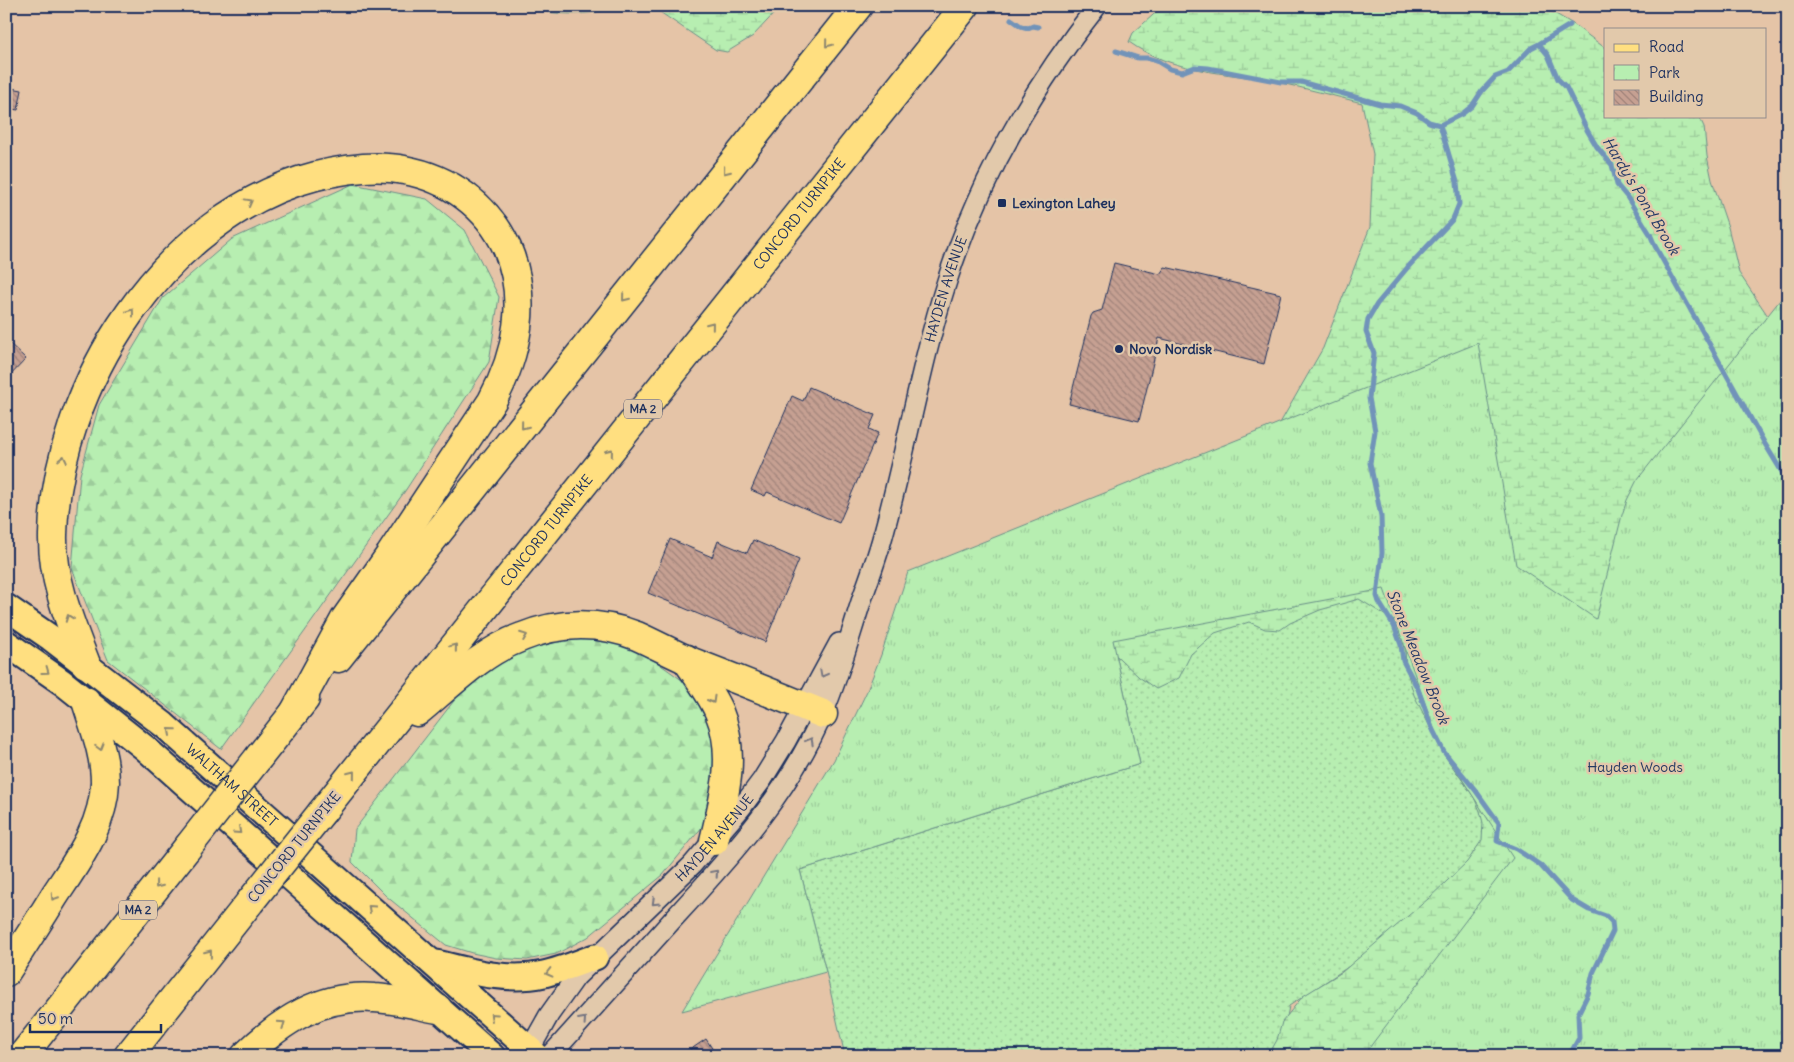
<svg xmlns="http://www.w3.org/2000/svg" width="1794" height="1062" font-family="Delius,sans-serif">
<style>
.grass{fill:url(#grass-dots);stroke:#698e88}
.forest{fill:url(#forest-firs);stroke:#698e88}
.wetland{fill:url(#wetland-marsh);stroke:#698e88}
.park{fill:url(#park-tufts);stroke:#698e88}
.lines{fill:none;stroke-linecap:round;stroke-linejoin:round}
.stream{stroke:#7193b9;stroke-width:5}
.building{fill:url(#building-back-hatch);stroke:#1b2f5e}
.minor-casing{stroke:#1b2f5e;stroke-width:22}
.major-casing{stroke:#1b2f5e;stroke-width:29}
.highway-casing{stroke:#1b2f5e;stroke-width:31}
.minor{stroke:#e2c9ab;stroke-width:19}
.major{stroke:#ffdf80;stroke-width:25}
.highway{stroke:#ffdf80;stroke-width:28}
.highway-bridge-casing{stroke:#1b2f5e;stroke-width:31;stroke-linecap:butt}
.highway-bridge{stroke:#ffdf80;stroke-width:28}
.oneway{stroke:#8d876f}
.oneway2{stroke:#757481}
.poi-dot{fill:#1b2f5e;stroke:#e2c9ab;stroke-width:2}
.labels{text-anchor:middle;stroke-width:5;stroke-linejoin:round;paint-order:stroke}
.shield{fill:#e2c9ab;stroke:#575d75;stroke-width:1}
.shield-label{font-size:12px;font-weight:bold;fill:#1b2f5e}
.poi-label{font-size:14px;font-weight:bold;fill:#1b2f5e;stroke:#e2c9ab;text-anchor:start}
.street-label{font-size:14px;fill:#1b2f5e;stroke:#e2c9ab}
.park-label{font-size:14px;fill:#233962;stroke:#e2c9ab}
.water-label{font-size:15px;font-style:italic;fill:#223766;stroke:#e2c9ab}
</style>
<defs>
<pattern id="grass-dots" width="8" height="8" patternUnits="userSpaceOnUse" patternTransform="scale(1.25)"><rect width="8" height="8" fill="#b7eeb1"/><path d="M2 2h.1M6 6h.1" fill="none" stroke="#9dcc9b" stroke-width="1.8" stroke-linecap="round"/></pattern>
<pattern id="forest-firs" width="22" height="20" patternUnits="userSpaceOnUse" patternTransform="scale(1.25)"><rect width="22" height="20" fill="#b7eeb1"/><path d="M5 1l3.5 6h-7zM16 11l3.5 6h-7z" fill="#9dcc9b"/></pattern>
<pattern id="wetland-marsh" width="20" height="14" patternUnits="userSpaceOnUse" patternTransform="scale(1.25)"><rect width="20" height="14" fill="#b7eeb1"/><path d="M1 5h8M5 5V1M11 12h8M15 12V8" fill="none" stroke="#9dcc9b"/></pattern>
<pattern id="park-tufts" width="24" height="20" patternUnits="userSpaceOnUse" patternTransform="scale(1.25)"><rect width="24" height="20" fill="#b7eeb1"/><path d="M3 7l-1-3M5 7V3M7 7l1-3M15 17l-1-3M17 17v-4M19 17l1-3" fill="none" stroke="#9dcc9b"/></pattern>
<pattern id="building-back-hatch" width="6" height="6" patternUnits="userSpaceOnUse" patternTransform="scale(1.25)"><rect width="6" height="6" fill="#c6a092"/><path d="M-1 5l2 2M0 0l6 6M5-1l2 2" fill="none" stroke="#a0837a"/></pattern>
</defs>
<rect width="100%" height="100%" fill="#e5c4a7"/>
<filter id="ink" filterUnits="userSpaceOnUse"><feTurbulence type="fractalNoise" baseFrequency=".02" numOctaves="2"/><feDisplacementMap in="SourceGraphic" scale="10" xChannelSelector="R" yChannelSelector="G"/><feConvolveMatrix kernelMatrix="1 2 1 2 8 2 1 2 1" color-interpolation-filters="sRGB"/></filter>
<g filter="url(#ink)">
<path class="grass" d="M 1385,589 L 1440,745 L 1513,858 L 1289,1006 L 1280,1056 L 845,1056 L 826,972 L 800,870 L 1140,764 L 1113,640 Z"/>
<path class="forest" d="M 353,184 L 427,199 L 465,230 L 499,297 L 489,362 L 405,491 L 221,749 L 108,660 L 72,568 L 80,475 L 99,405 L 163,298 L 232,239 Z
M 585,638 L 637,648 L 693,688 L 720,748 L 707,821 L 663,875 L 588,937 L 556,954 L 527,960 L 496,958 L 472,953 L 446,945 L 386,896 L 352,862 L 355,829 L 470,680 L 526,645 Z"/>
<path class="wetland" d="M 522,6 L 620,6 C 588,17 555,16 522,6 Z
M 651,6 L 781,6 L 753,36 L 727,52 L 716,50 Z
M 1163,6 L 1542,6 L 1573,24 L 1605,48 L 1605,116 L 1699,116 L 1704,127 L 1707,156 L 1712,180 L 1728,227 L 1739,273 L 1776,328 L 1692,1056 L 1268,1056 L 1277,1040 L 1282,1022 L 1303,996 L 1342,972 L 1428,899 L 1467,862 L 1482,840 L 1483,823 L 1480,811 L 1473,795 L 1444,755 L 1414,695 L 1406,668 L 1405,648 L 1399,624 L 1359,599 L 1320,610 L 1290,623 L 1280,630 L 1265,629 L 1249,622 L 1215,633 L 1191,654 L 1179,678 L 1156,689 L 1139,677 L 1103,643 L 1235,502 L 1323,348 L 1370,227 L 1373,154 L 1362,103 C 1334,96 1305,88 1276,82 C 1226,72 1172,73 1129,42 L 1133,33 Z"/>
<path class="park" d="M 1788,290 L 1788,1056 L 1363,1056 L 1513,858 L 1440,745 L 1384,589 L 1113,640 L 1140,764 L 800,870 L 826,972 L 682,1011 L 834,760 L 867,691 L 881,655 L 908,572 L 1478,343 L 1516,565 L 1596,619 L 1622,515 L 1627,500 L 1637,480 Z"/>
<g class="lines">
<path class="stream" d="M 1011,19 L 1021,26 L 1028,28 L 1033,26 L 1038,27
M 1539,44 L 1570,25
M 1116,51 L 1138,58 L 1147,58 L 1157,61 L 1170,69 L 1182,72 L 1195,67 L 1208,68 L 1281,82 L 1301,82 L 1380,104 L 1400,106 L 1417,113 L 1429,122 L 1440,125 L 1462,114 L 1472,106 L 1482,91 L 1495,77 L 1508,72 L 1531,48 L 1539,44 L 1548,55 L 1558,79 L 1566,87 L 1587,130 L 1597,147 L 1612,165 L 1617,185 L 1627,197 L 1650,234 L 1655,246 L 1765,444 L 1788,482
M 1440,125 L 1457,182 L 1459,204 L 1453,219 L 1408,267 L 1377,304 L 1368,319 L 1366,332 L 1374,353 L 1369,398 L 1375,431 L 1370,463 L 1381,516 L 1382,553 L 1377,596 L 1379,602 L 1394,626 L 1401,645 L 1403,661 L 1418,689 L 1432,728 L 1444,752 L 1476,791 L 1499,823 L 1497,841 L 1516,849 L 1540,865 L 1572,900 L 1589,910 L 1606,916 L 1612,922 L 1613,931 L 1593,973 L 1588,994 L 1578,1014 L 1579,1038 L 1569,1056"/>
</g>
<path class="building" d="M 6,87 L 22,90 L 18,110 L 6,108 Z
M 1114,263 L 1160,274 L 1165,267 L 1281,294 L 1264,364 L 1159,338 L 1139,421 L 1069,404 L 1091,316 L 1093,313 L 1102,310 Z
M 6,340 L 26,359 L 6,380 Z
M 809,387 L 875,415 L 869,429 L 878,433 L 839,523 L 767,492 L 765,496 L 751,490 L 792,396 L 803,401 Z
M 670,539 L 712,557 L 718,541 L 747,553 L 753,540 L 799,560 L 765,642 L 648,593 Z
M 706,1039 L 717,1056 L 681,1056 Z"/>
<g class="lines">
<g class="minor-casing">
<g id="minor">
<path id="s1" d="M 526,1056 L 549,1015 L 576,977 L 692,865 L 741,808 L 762,780 L 786,741 L 839,643"/>
<path id="s2" d="M 550,1056 C 592,1009 634,963 676,916 C 733,854 791,790 824,711 C 839,676 849,639 861,602 C 868,581 876,561 882,539 C 906,454 920,365 947,281 C 979,180 1032,89 1097,6"/>
</g>
</g>
<g class="major-casing">
<g id="major">
<path id="s3" d="M 6,607 L 51,638 L 164,725 L 537,1056"/>
<path d="M 6,643 L 62,682 L 145,748 L 492,1056"/>
<path d="M 437,963 C 472,972 508,982 544,974 C 561,970 578,963 595,957"/>
</g>
</g>
<g class="highway-casing">
<g id="highway">
<path d="M 338,658 L 858,6"/>
<path d="M 686,659 C 697,676 711,693 719,712 C 737,755 724,798 714,841"/>
<path d="M 86,664 C 70,622 52,580 53,535 C 56,385 166,214 316,176 C 344,169 375,164 404,170 C 449,178 488,206 507,248 C 529,299 517,355 492,401 L 390,555 L 345,619 L 294,713"/>
<path d="M 417,712 C 450,685 481,652 522,637 C 559,622 599,621 637,636 C 655,644 673,654 692,662 C 736,679 779,696 823,714"/>
<path d="M 259,757 L 305,699"/>
<path id="s4" d="M 322,812 L 965,6"/>
<path d="M 6,972 C 23,946 39,921 55,895 C 78,860 104,825 105,782 C 105,754 94,727 86,701"/>
<path d="M 22,1056 L 188,847"/>
<path d="M 128,1056 L 250,902"/>
<path d="M 245,1056 C 281,1021 321,994 374,998 C 395,999 417,1005 438,1009"/>
</g>
</g>
<use href="#minor" class="minor"/>
<use href="#major" class="major"/>
<use href="#highway" class="highway"/>
<g class="highway-bridge-casing">
<path id="highway-bridge" d="M 188,847 L 259,757
M 250,902 L 322,812"/>
</g>
<use href="#highway-bridge" class="highway-bridge"/>
</g>
<defs><path id="oneway-chevron" d="M-2-3.5L2.5 0L-2 3.5" fill="none" stroke-width="1.6" stroke-linecap="round" stroke-linejoin="round" transform="scale(1.25)"/></defs>
<g class="oneway">
<use href="#oneway-chevron" transform="translate(828 44) rotate(129)"/>
<use href="#oneway-chevron" transform="translate(726 171) rotate(129)"/>
<use href="#oneway-chevron" transform="translate(249 202) rotate(-29)"/>
<use href="#oneway-chevron" transform="translate(625 298) rotate(129)"/>
<use href="#oneway-chevron" transform="translate(131 312) rotate(-54)"/>
<use href="#oneway-chevron" transform="translate(711 325) rotate(-51)"/>
<use href="#oneway-chevron" transform="translate(524 426) rotate(129)"/>
<use href="#oneway-chevron" transform="translate(610 452) rotate(-51)"/>
<use href="#oneway-chevron" transform="translate(63 459) rotate(-77)"/>
<use href="#oneway-chevron" transform="translate(69 618) rotate(-110)"/>
<use href="#oneway-chevron" transform="translate(524 636) rotate(-21)"/>
<use href="#oneway-chevron" transform="translate(454 647) rotate(-51)"/>
<use href="#oneway-chevron" transform="translate(46 671) rotate(36)"/>
<use href="#oneway-chevron" transform="translate(712 700) rotate(60)"/>
<use href="#oneway-chevron" transform="translate(171 731) rotate(-139)"/>
<use href="#oneway-chevron" transform="translate(100 747) rotate(74)"/>
<use href="#oneway-chevron" transform="translate(352 774) rotate(-51)"/>
<use href="#oneway-chevron" transform="translate(238 831) rotate(42)"/>
<use href="#oneway-chevron" transform="translate(158 885) rotate(128)"/>
<use href="#oneway-chevron" transform="translate(54 897) rotate(123)"/>
<use href="#oneway-chevron" transform="translate(371 908) rotate(-138)"/>
<use href="#oneway-chevron" transform="translate(209 953) rotate(-52)"/>
<use href="#oneway-chevron" transform="translate(549 973) rotate(166)"/>
<use href="#oneway-chevron" transform="translate(493 1016) rotate(-138)"/>
<use href="#oneway-chevron" transform="translate(282 1024) rotate(-34)"/>
</g>
<g class="oneway2">
<use href="#oneway-chevron" transform="translate(823 674) rotate(118)"/>
<use href="#oneway-chevron" transform="translate(810 741) rotate(-62)"/>
<use href="#oneway-chevron" transform="translate(715 873) rotate(-49)"/>
<use href="#oneway-chevron" transform="translate(655 902) rotate(136)"/>
<use href="#oneway-chevron" transform="translate(583 1020) rotate(-48)"/>
</g>
</g>
<g class="poi-dot">
<rect x="997" y="198" width="10" height="10" rx="2.5"/>
<circle cx="1119" cy="349" r="5"/>
</g>
<g class="labels">
<g class="shield">
<rect x="624" y="399.5" width="38" height="19" rx="4"/>
<rect x="119" y="900.5" width="38" height="19" rx="4"/>
</g>
<g class="shield-label">
<text x="643" y="413">MA 2</text>
<text x="138" y="914">MA 2</text>
</g>
<g class="poi-label">
<text x="1012" y="208">Lexington Lahey</text>
<text x="1129" y="354">Novo Nordisk</text>
</g>
<g class="street-label">
<text dy="5" stroke="none"><textPath href="#s4" startOffset="765">CONCORD TURNPIKE</textPath></text>
<text dy="5" stroke="none"><textPath href="#s2" startOffset="882">HAYDEN AVENUE</textPath></text>
<text dy="5" stroke="none"><textPath href="#s4" startOffset="360">CONCORD TURNPIKE</textPath></text>
<text dy="5" stroke="none"><textPath href="#s3" startOffset="288">WALTHAM STREET</textPath></text>
<text dy="5" stroke="none"><textPath href="#s1" startOffset="290">HAYDEN AVENUE</textPath></text>
<text transform="translate(294 847) rotate(-51)" y="5">CONCORD TURNPIKE</text>
</g>
<g class="park-label">
<text x="1635" y="772">Hayden Woods</text>
</g>
<g class="water-label">
<text transform="translate(1641 196) rotate(59)" y="5">Hardy's Pond Brook</text>
<text transform="translate(1418 657) rotate(68)" y="5">Stone Meadow Brook</text>
</g>
</g>
<rect width="1794" height="1062" fill="none" stroke="#e2c9ab" stroke-width="25"/>
<rect x="12" y="12" width="1769" height="1037" fill="none" stroke="#1b2f5e" stroke-width="2" filter="url(#ink)"/>
<rect x="1604" y="28" width="162" height="90" fill="#e2c9ab" stroke="#928b8c"/>
<rect x="1614" y="44" width="25" height="8" fill="#ffdf80" stroke="#928b8c"/>
<text x="1649" y="52" font-size="15" fill="#1b2f5e">Road</text>
<rect x="1614" y="65" width="25" height="15" fill="url(#park-tufts)" stroke="#928b8c"/>
<text x="1649" y="78" font-size="15" fill="#1b2f5e">Park</text>
<rect x="1614" y="90" width="25" height="15" fill="url(#building-back-hatch)" stroke="#928b8c"/>
<text x="1649" y="102" font-size="15" fill="#1b2f5e">Building</text>
<path d="M30 1024v8h131v-8" fill="none" stroke="#1b2f5e" stroke-width="2.5"/>
<text x="38" y="1024" font-size="15" fill="#1b2f5e" stroke="#e2c9ab" stroke-width="4" paint-order="stroke">50 m</text>
</svg>
